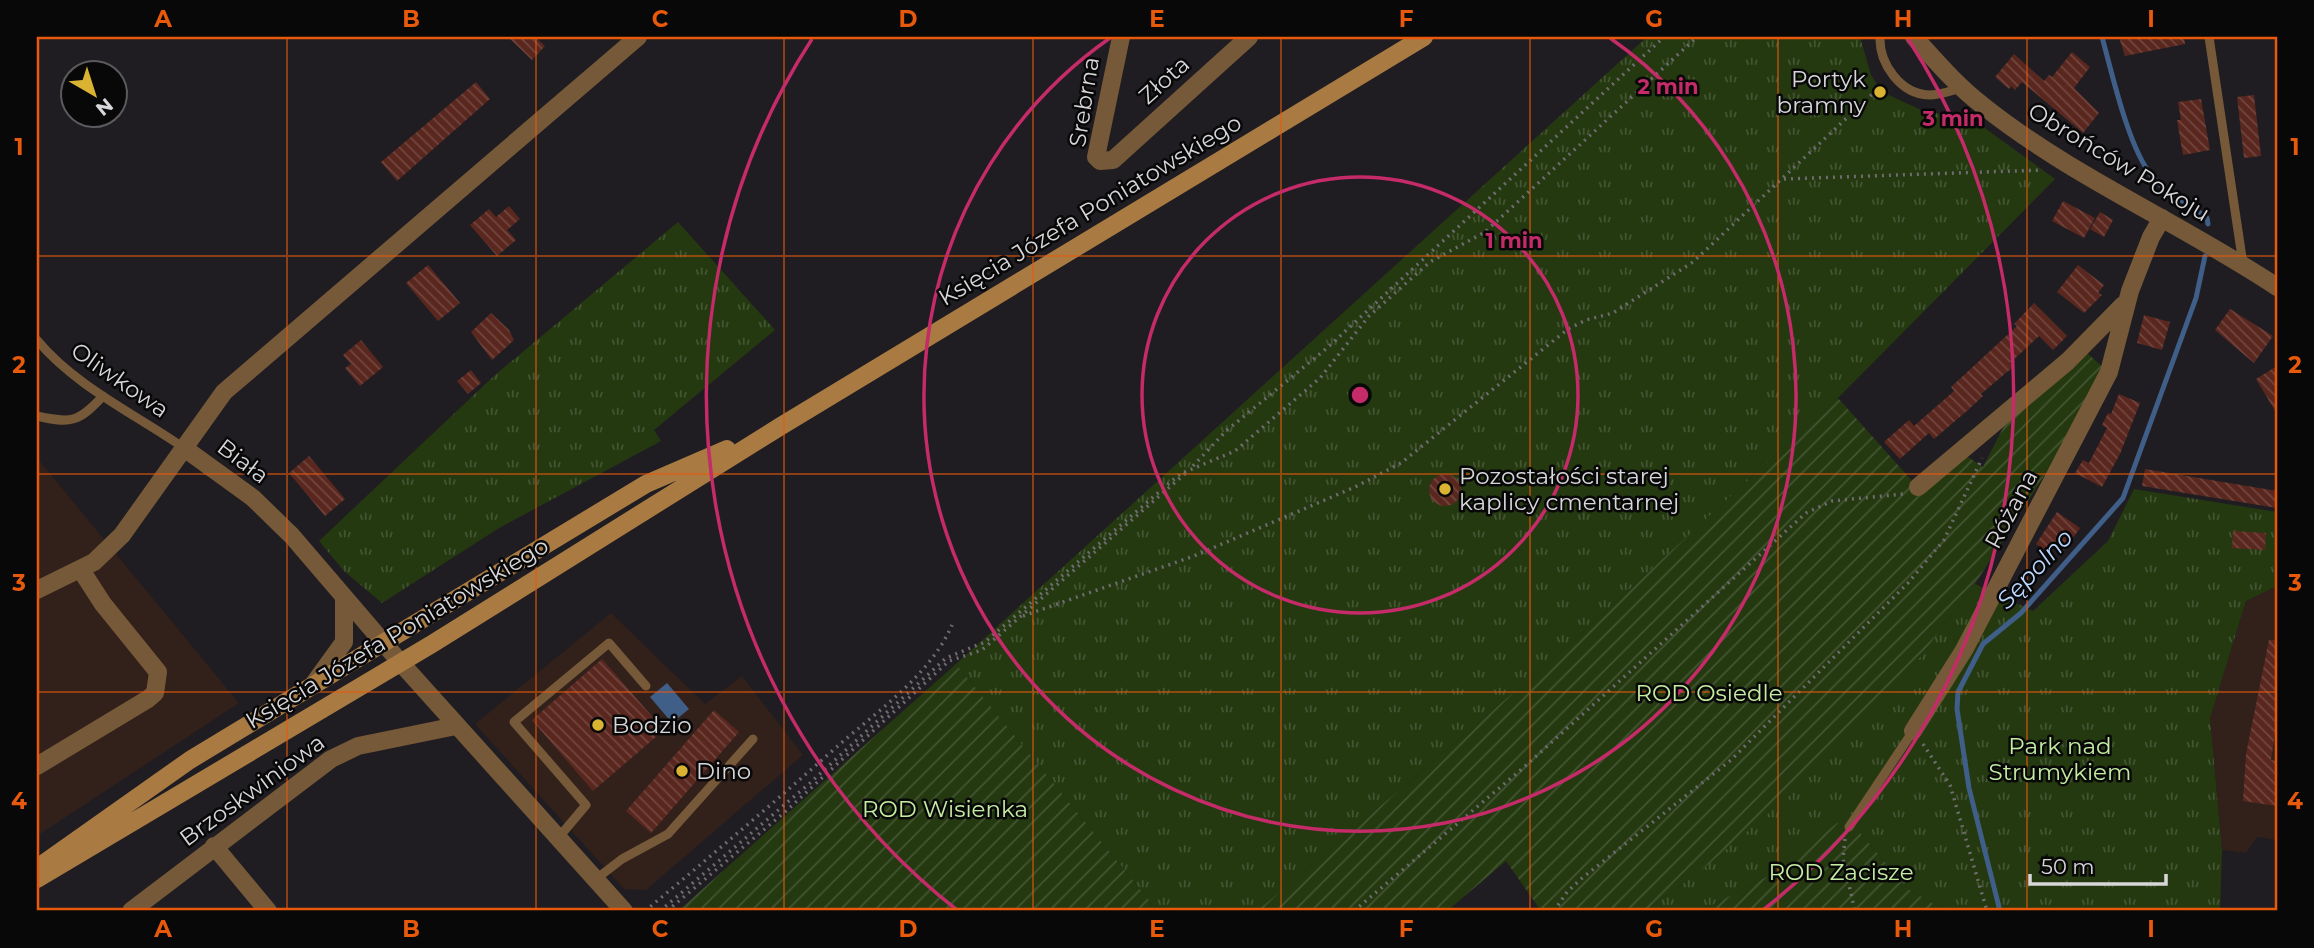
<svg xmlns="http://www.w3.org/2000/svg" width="2314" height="948" font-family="Montserrat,sans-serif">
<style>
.commercial{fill:#32201b}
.grass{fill:url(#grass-tufts)}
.garden{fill:url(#garden-furrows)}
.water{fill:#3f5e88}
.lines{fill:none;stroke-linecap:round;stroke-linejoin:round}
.stream{stroke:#3f5e88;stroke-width:5}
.building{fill:url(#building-back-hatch)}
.path{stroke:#6e6c70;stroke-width:3.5;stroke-dasharray:2 5;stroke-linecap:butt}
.service{stroke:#765938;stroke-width:9}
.minor{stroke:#765938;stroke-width:18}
.tertiary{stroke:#765938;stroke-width:18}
.secondary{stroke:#a97a42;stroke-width:18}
.grid{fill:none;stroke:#e8590c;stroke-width:2;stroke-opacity:0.55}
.ring{fill:none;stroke:#c42b68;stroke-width:3.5}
.poi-dot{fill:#dab333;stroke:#080809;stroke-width:2.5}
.labels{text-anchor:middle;stroke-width:5;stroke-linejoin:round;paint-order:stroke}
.poi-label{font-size:23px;fill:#d7d6d9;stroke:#080809;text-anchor:start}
.street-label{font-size:23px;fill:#d7d6d9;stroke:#080809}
.park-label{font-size:23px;fill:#c4eda2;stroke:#080809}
.water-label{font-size:24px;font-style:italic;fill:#bad7ff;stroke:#080809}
.centre{fill:#c42b68;stroke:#080809;stroke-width:3.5}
.ring-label{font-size:21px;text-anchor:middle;font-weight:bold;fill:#c42b68;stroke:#080809;stroke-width:5;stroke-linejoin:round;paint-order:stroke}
.neatline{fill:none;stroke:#e8590c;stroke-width:2.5}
.grid-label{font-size:23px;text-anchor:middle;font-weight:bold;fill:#e8590c}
</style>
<defs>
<pattern id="grass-tufts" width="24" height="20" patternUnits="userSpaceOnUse" patternTransform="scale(1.75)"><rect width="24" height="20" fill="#243910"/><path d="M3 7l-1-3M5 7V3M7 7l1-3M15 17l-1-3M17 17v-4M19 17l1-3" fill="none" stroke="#435532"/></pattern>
<pattern id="garden-furrows" width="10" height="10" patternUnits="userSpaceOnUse" patternTransform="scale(1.75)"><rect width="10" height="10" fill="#243910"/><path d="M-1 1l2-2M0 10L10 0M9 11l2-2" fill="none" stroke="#435532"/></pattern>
<pattern id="building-back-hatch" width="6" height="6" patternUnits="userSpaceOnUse" patternTransform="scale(1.75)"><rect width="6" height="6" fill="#5a271f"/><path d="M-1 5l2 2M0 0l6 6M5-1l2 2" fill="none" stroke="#71463f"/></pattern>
</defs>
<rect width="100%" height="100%" fill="#1f1d21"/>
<path class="commercial" d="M 37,458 L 239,703 L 37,836 Z
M 2277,586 L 2277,840 L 2257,837 L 2246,853 L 2222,850 L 2210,718 L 2246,601 Z
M 611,613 L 705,704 L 742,676 L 803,755 L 646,890 L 624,889 L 475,724 Z"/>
<path class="grass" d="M 1647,37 L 1860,37 L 1871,75 L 1882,92 L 1921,110 L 1975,121 L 2055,179 L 1838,398 L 1559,654 L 1257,911 L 1158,911 L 956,664 Z
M 678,222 L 775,330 L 654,430 L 661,441 L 499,528 L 382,603 L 344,571 L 319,541 L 495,375 Z
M 2134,489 L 2277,512 L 2277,586 L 2246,601 L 2210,718 L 2222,850 L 2220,911 L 1946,911 L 1908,889 L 1857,829 L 1838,824 L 1774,873 L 1701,911 L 1646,911 L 1704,868 L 1893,693 L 1975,584 L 2033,611 L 2108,541 Z"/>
<path class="garden" d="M 2087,353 L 2104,368 L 2067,440 L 1975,584 L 1893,693 L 1789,796 L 1704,868 L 1646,911 L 1541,911 L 1506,861 L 1447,911 L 1257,911 L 1559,654 L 1838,398 L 1922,492 L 1965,455 L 1983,467 L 2004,426 Z
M 956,664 L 1158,911 L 678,911 Z
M 1837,823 L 1857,829 L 1908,889 L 1946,911 L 1701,911 L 1774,873 Z"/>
<path class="water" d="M 667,683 L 689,709 L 672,723 L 650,697 Z"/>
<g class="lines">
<path class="stream" d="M 2102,37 C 2112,73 2128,146 2151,175 C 2165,193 2190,204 2207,218 L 2208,224
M 2000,911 L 1969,788 L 1957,709 L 1958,692 L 1983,644 L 2021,613 L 2123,498 L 2196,298 L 2205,256"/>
</g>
<path class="building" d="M 508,37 L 535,37 L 545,46 L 532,60 Z
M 2119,37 L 2184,37 L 2185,44 L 2125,56 Z
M 2072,52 L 2090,67 L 2074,88 L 2099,113 L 2083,133 L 2022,82 L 2015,90 L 2011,86 L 2009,89 L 1995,77 L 2014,54 L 2044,81 L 2049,75 L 2052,77 Z
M 476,82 L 490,99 L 397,181 L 381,162 Z
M 2254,95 L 2261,156 L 2244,158 L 2237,97 Z
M 2201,99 L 2210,150 L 2183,155 L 2177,120 L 2181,120 L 2178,102 Z
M 2063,201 L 2095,218 L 2084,238 L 2052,221 Z
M 509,206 L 520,219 L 507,230 L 516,240 L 497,256 L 470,225 L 489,209 L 496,217 Z
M 2100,212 L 2113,220 L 2104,237 L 2090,229 Z
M 428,265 L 460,303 L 438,321 L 406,283 Z
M 2078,265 L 2104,285 L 2098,293 L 2102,295 L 2084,313 L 2057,292 Z
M 2034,303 L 2067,336 L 2053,350 L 2039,336 L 2010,363 L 2013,367 L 1981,394 L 1983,396 L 1968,410 L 1934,439 L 1929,433 L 1900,459 L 1884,442 L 1909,420 L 1914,426 L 1954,391 L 1951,387 L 2017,326 L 2014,324 Z
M 2230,309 L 2273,336 L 2254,363 L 2215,330 Z
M 491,313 L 509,330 L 514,340 L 492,360 L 471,332 Z
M 2144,315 L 2170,322 L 2162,350 L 2137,343 Z
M 361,340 L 383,367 L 360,386 L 345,368 L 351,364 L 343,355 Z
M 2277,366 L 2277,414 L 2256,379 Z
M 471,370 L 481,383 L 468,394 L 457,381 Z
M 2119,394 L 2140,403 L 2120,454 L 2102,487 L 2075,473 L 2083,460 L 2089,463 L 2107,428 L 2102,425 L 2108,413 L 2111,414 Z
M 309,456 L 345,499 L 325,516 L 289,473 Z
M 2145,469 L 2277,491 L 2277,508 L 2142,486 Z
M1429 490a16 16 0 1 1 32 0a16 16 0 1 1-32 0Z
M 2057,512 L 2080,528 L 2063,552 L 2055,546 L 2050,554 L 2036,544 Z
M 2233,531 L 2266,533 L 2265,550 L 2232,548 Z
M 2269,640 L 2277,640 L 2277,719 L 2271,760 L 2277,761 L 2277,806 L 2243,801 L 2246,754 Z
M 602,659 L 664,730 L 593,791 L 532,720 Z
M 714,710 L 739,732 L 651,833 L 626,811 Z"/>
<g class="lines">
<path class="path" d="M 1784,179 L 2042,170
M 1193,466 L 1226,431 L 1327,348 L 1664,37
M 1023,616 L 1194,556 L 1355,487 L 1401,463 L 1568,329 L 1586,320 L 1613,313 L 1693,262 L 1883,84
M 1923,744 L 1950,785 L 1987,911
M 1845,839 L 1843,859 L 1855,911
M 645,911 C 711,856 776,801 840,744 C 879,710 931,674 952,625
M 660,911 L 810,783 L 946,658 L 985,642 L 1180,474 L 1235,451 L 1320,378 L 1369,316 L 1430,262 L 1485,232 L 1697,37
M 667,911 L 785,812 L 949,661 L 982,650 L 990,643 L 1187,472
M 1354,911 L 1523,768 L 1806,513 L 1832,501 L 1903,494
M 1554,911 L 1567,892 L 1581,879 L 1731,760 L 1908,583 L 1944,540 L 1982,458"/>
<path class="service" d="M 1880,37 C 1879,63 1900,94 1929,95 C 1940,95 1950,91 1961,88
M 2209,37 L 2243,264
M 37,340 C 75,386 135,414 184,448
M 37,416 C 71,424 79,422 103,396
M 1849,827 L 1913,731
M 559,837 L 586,805 L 514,722 L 609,643 L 646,686
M 596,879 L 622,859 L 668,834 L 753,739"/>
<path class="minor" d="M 1121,37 L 1096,157 L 1100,161 L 1113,160 L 1249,37
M 184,448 L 253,498 L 292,536 L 400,662
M 1918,487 L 2068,361 L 2123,305
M 37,590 L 94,562 L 122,535 L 224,392 L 638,37
M 315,682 L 344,642 L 344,597
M 1913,731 L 1964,650 L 2109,372 L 2130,291 L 2151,237 L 2162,218
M 37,766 L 148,699 L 155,693 L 158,672 L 103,604 L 81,570
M 214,846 L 268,911
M 131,911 L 331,759 L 358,746 L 456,726"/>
<path class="tertiary" d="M 1914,37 C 1935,60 1957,86 1982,105 C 2072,177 2181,223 2277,287
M 400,662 L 624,911"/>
<path class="secondary" d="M 37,868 L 190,760 L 312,686 L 646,484 L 727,449
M 37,879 L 432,644 L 781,426 L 1424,37"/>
</g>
<path class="grid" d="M 287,37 L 287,911M 536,37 L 536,911M 784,37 L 784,911M 1033,37 L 1033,911M 1281,37 L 1281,911M 1530,37 L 1530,911M 1778,37 L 1778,911M 2027,37 L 2027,911M 37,256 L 2277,256M 37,474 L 2277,474M 37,692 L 2277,692"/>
<g class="ring">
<circle cx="1360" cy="395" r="218"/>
<path d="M1610 38A436 436 0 1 1 1110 38"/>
<path d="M957 910A654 654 0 0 1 812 39M1908 39A654 654 0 0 1 1763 910"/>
</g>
<g class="poi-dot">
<circle cx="1880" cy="92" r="7"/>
<circle cx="1445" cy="489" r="7"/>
<circle cx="598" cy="725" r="7"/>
<circle cx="682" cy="771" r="7"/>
</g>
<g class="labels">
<g class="poi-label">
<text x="1866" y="87" text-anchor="end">Portyk<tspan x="1866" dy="26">bramny</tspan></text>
<text x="1459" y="484">Pozostałości starej<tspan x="1459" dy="26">kaplicy cmentarnej</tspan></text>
<text x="612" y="733">Bodzio</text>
<text x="696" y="779">Dino</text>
</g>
<g class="street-label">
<text transform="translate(1164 80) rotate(-42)" y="8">Złota</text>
<text transform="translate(1084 102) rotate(-81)" y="8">Srebrna</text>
<text transform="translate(2119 162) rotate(31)" y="8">Obrońców Pokoju</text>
<text transform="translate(1090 210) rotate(-31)" y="8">Księcia Józefa Poniatowskiego</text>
<text transform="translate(120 380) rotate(35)" y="8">Oliwkowa</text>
<text transform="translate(243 461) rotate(37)" y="8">Biała</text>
<text transform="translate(2011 509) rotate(-62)" y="8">Różana</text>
<text transform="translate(397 633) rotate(-31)" y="8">Księcia Józefa Poniatowskiego</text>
<text transform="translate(252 790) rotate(-36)" y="8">Brzoskwiniowa</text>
</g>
<g class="park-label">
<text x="1709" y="701">ROD Osiedle</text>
<text x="2060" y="754">Park nad<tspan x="2060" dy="26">Strumykiem</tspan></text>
<text x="945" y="817">ROD Wisienka</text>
<text x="1841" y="880">ROD Zacisze</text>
</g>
<g class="water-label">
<text transform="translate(2035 569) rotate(-47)" y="8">Sępolno</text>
</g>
</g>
<circle cx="1360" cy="395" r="10" class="centre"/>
<g class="ring-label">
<text x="1668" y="94">2 min</text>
<text x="1953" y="126">3 min</text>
<text x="1514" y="248">1 min</text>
</g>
<rect width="2314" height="948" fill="none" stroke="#080809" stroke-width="77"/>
<g transform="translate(94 94) rotate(141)"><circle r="33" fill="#080809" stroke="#5b5a5c" stroke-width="2"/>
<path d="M0-5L12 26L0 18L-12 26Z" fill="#dab333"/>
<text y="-10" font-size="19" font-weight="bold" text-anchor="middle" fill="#d7d6d9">N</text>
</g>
<path d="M2030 874v10h136v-10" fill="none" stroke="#d7d6d9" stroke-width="3.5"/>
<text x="2041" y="874" font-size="21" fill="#d7d6d9" stroke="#080809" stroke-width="5" paint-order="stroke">50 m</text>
<rect x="38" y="38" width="2238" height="871" class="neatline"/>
<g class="grid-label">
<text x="163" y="27">A</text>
<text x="411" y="27">B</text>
<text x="660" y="27">C</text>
<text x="908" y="27">D</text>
<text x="1157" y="27">E</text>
<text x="1406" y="27">F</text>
<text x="1654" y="27">G</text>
<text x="1903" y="27">H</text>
<text x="2151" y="27">I</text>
<text x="19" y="155">1</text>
<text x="2295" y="155">1</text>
<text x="19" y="373">2</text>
<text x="2295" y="373">2</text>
<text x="19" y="591">3</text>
<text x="2295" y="591">3</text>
<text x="19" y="809">4</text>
<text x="2295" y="809">4</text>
<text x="163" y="937">A</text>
<text x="411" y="937">B</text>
<text x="660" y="937">C</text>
<text x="908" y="937">D</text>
<text x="1157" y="937">E</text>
<text x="1406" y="937">F</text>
<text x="1654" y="937">G</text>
<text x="1903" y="937">H</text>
<text x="2151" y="937">I</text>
</g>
</svg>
